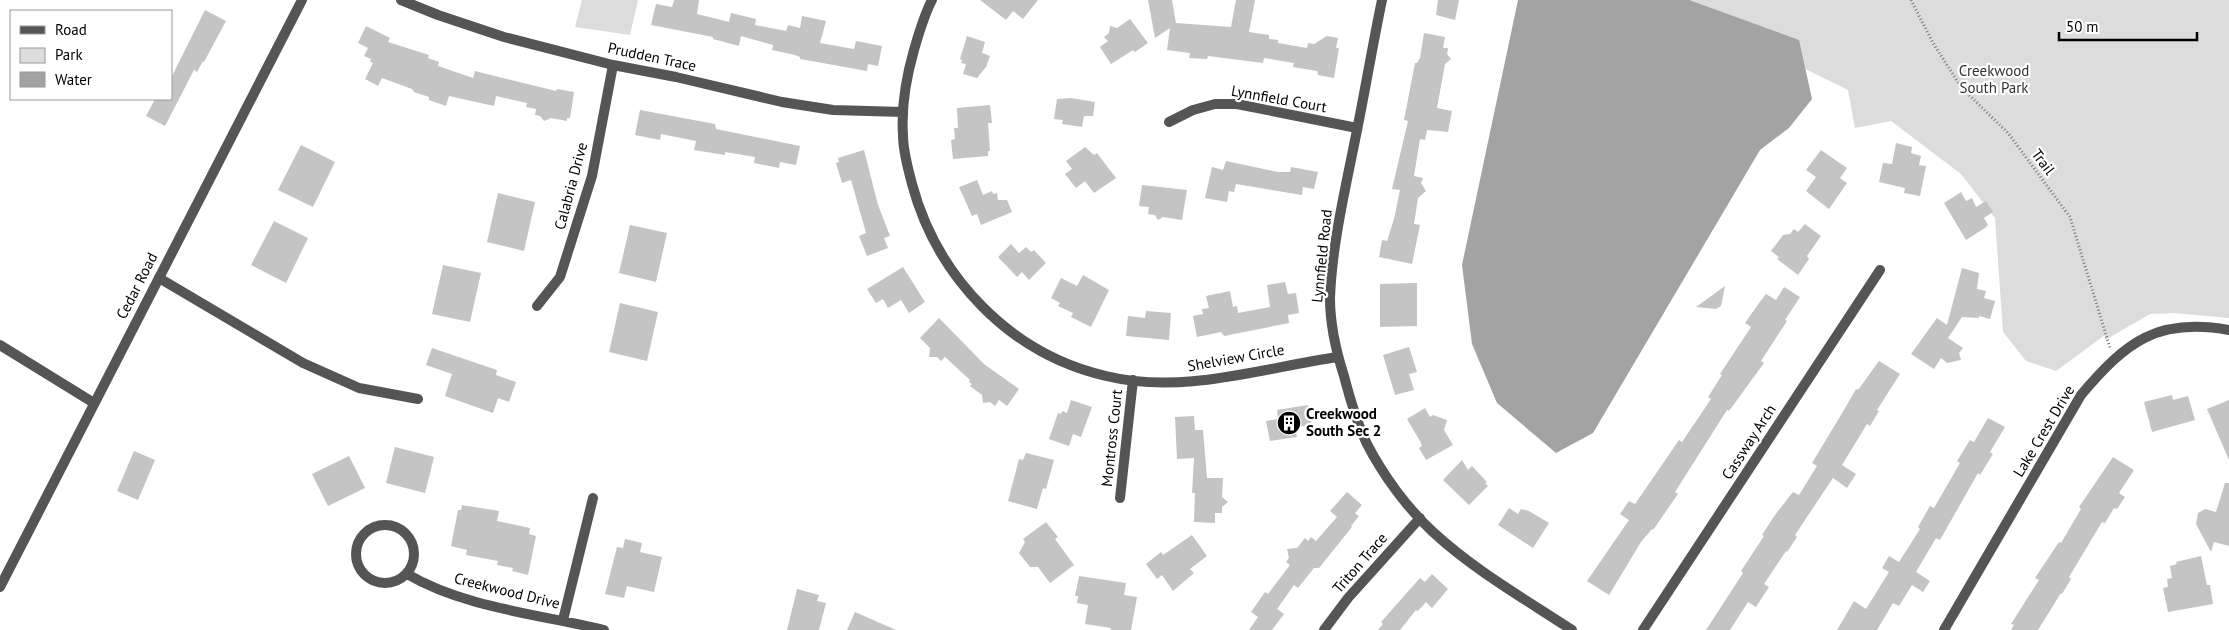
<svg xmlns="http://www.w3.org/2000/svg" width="2229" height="630" font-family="'PT Sans',sans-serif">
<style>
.green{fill:#dcdcdc}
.water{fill:#a3a3a3}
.building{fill:#c4c4c4}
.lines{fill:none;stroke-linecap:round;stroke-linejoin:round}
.path{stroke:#777;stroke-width:3;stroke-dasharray:1 2.5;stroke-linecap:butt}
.service{stroke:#555;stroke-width:10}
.minor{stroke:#555;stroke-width:10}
.tertiary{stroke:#555;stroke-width:10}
.labels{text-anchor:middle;stroke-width:4.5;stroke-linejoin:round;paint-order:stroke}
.street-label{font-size:15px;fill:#000;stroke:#fff}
.park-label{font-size:15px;fill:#333;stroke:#fff}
.poi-label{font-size:15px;font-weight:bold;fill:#000;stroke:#fff;text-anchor:start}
</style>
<rect width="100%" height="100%" fill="#fff"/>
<path class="green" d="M 582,0 L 638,0 L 630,35 L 575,27 Z
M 1645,0 L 2229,0 L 2229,318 L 2174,313 L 2150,314 L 2105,340 L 2105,335 L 2056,371 L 2026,361 L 2003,332 L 1995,218 L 1961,174 L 1891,121 L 1855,128 L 1848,90 L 1682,8 Z"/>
<path class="water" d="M 1518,0 L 1689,0 L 1799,40 L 1812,99 L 1789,128 L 1760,150 L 1593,433 L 1556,453 L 1497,403 L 1472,344 L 1462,265 Z"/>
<path class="building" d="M 674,0 L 699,0 L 697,14 L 729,22 L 731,13 L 756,19 L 755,25 L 786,31 L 788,25 L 800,28 L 802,16 L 826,21 L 820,43 L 854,49 L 856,41 L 882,46 L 878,66 L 868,64 L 867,71 L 800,59 L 800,57 L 795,55 L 772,50 L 773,45 L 741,36 L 739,46 L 713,39 L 713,37 L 651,25 L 656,4 L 672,7 Z
M 980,0 L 1038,0 L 1023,19 L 1013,11 L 1006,20 Z
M 1148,0 L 1172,0 L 1176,23 L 1231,27 L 1236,0 L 1255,0 L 1249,32 L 1269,35 L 1269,39 L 1278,40 L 1278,43 L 1307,48 L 1308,43 L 1314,44 L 1327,36 L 1338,38 L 1336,48 L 1339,48 L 1334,78 L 1318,75 L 1317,71 L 1293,67 L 1294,63 L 1264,58 L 1263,63 L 1208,56 L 1207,59 L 1189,58 L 1190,53 L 1167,50 L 1170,28 L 1155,38 Z
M 1438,0 L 1459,0 L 1455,20 L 1436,15 Z
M 205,10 L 226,21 L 204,62 L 203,61 L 197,72 L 194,70 L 165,126 L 146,116 L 155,99 L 171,99 L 171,78 Z
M 1130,19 L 1148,43 L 1135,52 L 1133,50 L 1111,64 L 1100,47 L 1108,41 L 1104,37 L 1109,33 L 1110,26 L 1117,28 Z
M 366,26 L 390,38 L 388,42 L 429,55 L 428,58 L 439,62 L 438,66 L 473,78 L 475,71 L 556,91 L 557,89 L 574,92 L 570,118 L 567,118 L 567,121 L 551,118 L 544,121 L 540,116 L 535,115 L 536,109 L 526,107 L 527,103 L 496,96 L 494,106 L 449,96 L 446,106 L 429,100 L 429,97 L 414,92 L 412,89 L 382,78 L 378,86 L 365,79 L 373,63 L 370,62 L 371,59 L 364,56 L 368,48 L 358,43 Z
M 1424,33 L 1445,37 L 1443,48 L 1448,48 L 1447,54 L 1451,59 L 1445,64 L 1437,108 L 1452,111 L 1448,132 L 1427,130 L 1425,140 L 1420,139 L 1414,176 L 1423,178 L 1421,183 L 1426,191 L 1418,198 L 1414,224 L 1420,225 L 1412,264 L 1379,257 L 1382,240 L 1387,241 L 1394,219 L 1400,190 L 1392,189 L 1408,121 L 1404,120 L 1415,63 L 1417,63 L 1420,58 Z
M 967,36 L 985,42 L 982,53 L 990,56 L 986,67 L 977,78 L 963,74 L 966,64 L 961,63 L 962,60 L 960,59 Z
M 1071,98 L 1095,102 L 1093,116 L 1084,116 L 1082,127 L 1062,124 L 1063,120 L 1054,119 L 1057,99 Z
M 990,105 L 992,123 L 988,123 L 990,151 L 988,151 L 988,156 L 953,159 L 951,140 L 955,139 L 954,128 L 958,128 L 957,108 Z
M 640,110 L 715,124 L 716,129 L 800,146 L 796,165 L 780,162 L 779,168 L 754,163 L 755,157 L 725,152 L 725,155 L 694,150 L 696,141 L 661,134 L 660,140 L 635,135 Z
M 1896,143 L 1912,147 L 1911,153 L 1921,156 L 1919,165 L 1926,166 L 1920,196 L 1904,193 L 1905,188 L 1879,182 L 1883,163 L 1892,164 Z
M 301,145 L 335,162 L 313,207 L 278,190 Z
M 1085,147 L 1094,155 L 1097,153 L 1116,178 L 1094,193 L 1085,181 L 1076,188 L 1065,174 L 1072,169 L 1066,161 Z
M 864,150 L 878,205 L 890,236 L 884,238 L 888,248 L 867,256 L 859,236 L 866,233 L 851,180 L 842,183 L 836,163 L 839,162 L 838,158 Z
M 1821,150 L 1847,168 L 1840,178 L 1847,183 L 1829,209 L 1806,191 L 1816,177 L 1806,170 Z
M 1226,161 L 1278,172 L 1290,172 L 1291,167 L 1318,172 L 1314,189 L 1303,187 L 1302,195 L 1236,184 L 1234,192 L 1229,191 L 1227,202 L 1205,198 L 1212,167 L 1223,170 Z
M 977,180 L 983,195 L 992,191 L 993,194 L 997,193 L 998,200 L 1007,200 L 1012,212 L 981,225 L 977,214 L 972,216 L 959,187 Z
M 1142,185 L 1187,190 L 1182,220 L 1163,217 L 1158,220 L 1155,215 L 1148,214 L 1149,207 L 1139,206 Z
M 1961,192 L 1966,201 L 1972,198 L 1976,207 L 1986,201 L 1993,212 L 1984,218 L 1988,225 L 1985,228 L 1966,240 L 1944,203 Z
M 498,193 L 535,202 L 524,251 L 487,242 Z
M 274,221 L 308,238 L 286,283 L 251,265 Z
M 1805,224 L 1821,236 L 1807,256 L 1809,259 L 1798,275 L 1777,259 L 1779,257 L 1771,251 L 1783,235 L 1790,234 L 1794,229 L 1798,232 Z
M 630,225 L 667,233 L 656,282 L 619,273 Z
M 1011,244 L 1019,253 L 1026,247 L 1031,252 L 1034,250 L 1046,263 L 1029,280 L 1022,272 L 1017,277 L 998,257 Z
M 443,265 L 481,273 L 470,322 L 432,314 Z
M 903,267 L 925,302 L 909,313 L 901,300 L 888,308 L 883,299 L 876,303 L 867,289 Z
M 1962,268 L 1979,273 L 1977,289 L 1986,291 L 1984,298 L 1995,301 L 1990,319 L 1979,316 L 1979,318 L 1962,317 L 1948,338 L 1963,348 L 1959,353 L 1961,360 L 1947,363 L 1941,358 L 1934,369 L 1911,354 L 1937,318 L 1947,325 Z
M 1083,275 L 1109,290 L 1091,327 L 1071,317 L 1073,313 L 1058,306 L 1060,303 L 1051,298 L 1061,278 L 1077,286 Z
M 1285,282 L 1288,294 L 1296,293 L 1299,313 L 1288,315 L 1289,323 L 1224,336 L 1221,332 L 1197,337 L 1193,316 L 1203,314 L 1202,309 L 1209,308 L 1206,296 L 1230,291 L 1233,307 L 1237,306 L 1238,313 L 1270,307 L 1267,285 Z
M 1417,283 L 1417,326 L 1380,327 L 1380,284 Z
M 1725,286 L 1721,306 L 1716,309 L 1696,307 Z
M 1784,287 L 1800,297 L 1785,320 L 1787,321 L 1761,361 L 1764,363 L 1729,411 L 1727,410 L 1675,492 L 1678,494 L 1653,530 L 1652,529 L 1641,542 L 1609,595 L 1587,581 L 1629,520 L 1620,514 L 1629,501 L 1635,504 L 1679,440 L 1682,442 L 1711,399 L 1708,397 L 1722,375 L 1720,374 L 1751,327 L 1745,323 L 1759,303 L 1766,294 L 1776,300 Z
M 620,303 L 658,312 L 647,361 L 609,352 Z
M 1146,311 L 1171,313 L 1169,340 L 1126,336 L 1128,316 L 1145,318 Z
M 939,318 L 984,364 L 1019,389 L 1007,406 L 999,400 L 995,406 L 990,402 L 983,403 L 982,395 L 970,386 L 972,384 L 969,382 L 970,380 L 945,357 L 941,361 L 937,357 L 929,357 L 930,348 L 920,338 Z
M 1409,347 L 1417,372 L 1409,374 L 1414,390 L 1395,395 L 1383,355 Z
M 432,348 L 497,370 L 496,375 L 516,382 L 509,402 L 498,398 L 493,413 L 445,396 L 452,374 L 426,365 Z
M 1879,361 L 1900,374 L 1877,410 L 1879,411 L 1870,426 L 1867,424 L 1842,465 L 1856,474 L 1847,488 L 1833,478 L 1795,535 L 1797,537 L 1787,552 L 1786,551 L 1764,584 L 1769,587 L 1756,607 L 1748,602 L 1730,630 L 1706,630 L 1743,573 L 1741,571 L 1764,536 L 1762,535 L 1775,515 L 1793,492 L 1799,495 L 1817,466 L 1812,463 L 1844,410 L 1856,389 L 1858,390 Z
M 2172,395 L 2173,400 L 2188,396 L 2195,420 L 2152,432 L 2144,402 Z
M 1071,400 L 1092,407 L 1081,437 L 1073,434 L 1069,446 L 1049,439 L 1058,413 L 1061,414 L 1062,411 L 1067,413 Z
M 2229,400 L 2229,460 L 2207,409 Z
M 1308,405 L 1312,425 L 1295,427 L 1297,437 L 1270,441 L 1266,421 L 1278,419 L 1277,410 Z
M 1425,408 L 1430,417 L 1433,415 L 1447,420 L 1444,430 L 1453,445 L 1426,460 L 1419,448 L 1422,446 L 1420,441 L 1407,419 Z
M 1194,416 L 1195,430 L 1203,430 L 1207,478 L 1223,478 L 1222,497 L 1228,502 L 1222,507 L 1222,513 L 1215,513 L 1215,523 L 1194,522 L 1195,493 L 1192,493 L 1194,458 L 1177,459 L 1175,417 Z
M 1988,418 L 2005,427 L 1990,452 L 1993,454 L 1980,475 L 1978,473 L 1940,540 L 1936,538 L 1916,572 L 1930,581 L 1923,592 L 1912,585 L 1899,606 L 1893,603 L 1877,630 L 1837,630 L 1854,601 L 1866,609 L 1889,572 L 1882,568 L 1889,556 L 1899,562 L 1920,529 L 1918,527 L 1930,506 L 1934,508 L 1960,463 L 1957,461 L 1970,440 L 1974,442 Z
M 395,447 L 434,457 L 425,493 L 386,483 Z
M 134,451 L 155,460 L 138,500 L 117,491 Z
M 1026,453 L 1054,460 L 1046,489 L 1043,488 L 1037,509 L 1008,501 L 1019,459 L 1023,460 Z
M 349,456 L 365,488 L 328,506 L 312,474 Z
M 2113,457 L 2134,470 L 2119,493 L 2125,497 L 2117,509 L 2114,508 L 2105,523 L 2102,522 L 2069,577 L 2071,579 L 2062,594 L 2061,593 L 2038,630 L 2011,630 L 2014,625 L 2011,624 L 2039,580 L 2035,578 L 2059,542 L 2061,543 L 2081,509 L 2079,507 Z
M 1462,460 L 1468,470 L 1472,466 L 1487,482 L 1485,483 L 1488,486 L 1469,505 L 1443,480 Z
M 2225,483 L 2229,483 L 2229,546 L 2214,542 L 2211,552 L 2196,524 L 2198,513 L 2205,509 L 2216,512 Z
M 1347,492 L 1362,505 L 1355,513 L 1359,516 L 1351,526 L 1352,527 L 1319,568 L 1314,568 L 1298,588 L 1294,585 L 1277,609 L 1284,614 L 1272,630 L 1249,630 L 1258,617 L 1251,612 L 1265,592 L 1268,594 L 1290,565 L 1286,562 L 1289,558 L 1287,549 L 1297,548 L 1305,538 L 1308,541 L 1311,537 L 1316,541 L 1337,517 L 1330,511 Z
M 462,505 L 499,511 L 497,521 L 530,528 L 529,534 L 536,536 L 528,575 L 512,571 L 513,568 L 497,565 L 498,561 L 466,555 L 467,550 L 451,546 L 458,510 L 461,510 Z
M 1509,508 L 1518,514 L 1521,509 L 1529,511 L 1549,523 L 1533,548 L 1498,525 Z
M 1046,522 L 1058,537 L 1055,539 L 1074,565 L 1050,583 L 1038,567 L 1030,567 L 1019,553 L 1025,542 L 1023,539 Z
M 1192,535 L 1207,556 L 1190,569 L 1194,573 L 1173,591 L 1162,575 L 1157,579 L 1146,564 L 1161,552 L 1163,555 Z
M 625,539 L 642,543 L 640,552 L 662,557 L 654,592 L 627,586 L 624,598 L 605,594 L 617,547 L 623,548 Z
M 2201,556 L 2207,585 L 2210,585 L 2213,604 L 2168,612 L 2163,588 L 2168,587 L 2167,579 L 2172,578 L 2170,566 L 2177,564 L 2176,562 Z
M 1432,574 L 1448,589 L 1432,608 L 1426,602 L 1418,611 L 1416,610 L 1400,630 L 1378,630 L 1383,624 L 1381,622 L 1420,578 L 1425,582 Z
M 1079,576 L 1126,583 L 1124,595 L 1137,597 L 1131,630 L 1110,630 L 1111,628 L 1085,624 L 1088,605 L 1077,603 L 1078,596 L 1075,596 Z
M 797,589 L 819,595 L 817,601 L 826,603 L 819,630 L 787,630 Z
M 855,612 L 896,630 L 847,630 Z"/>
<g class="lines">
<path class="path" d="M 1911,0 L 1933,43 L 1961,87 L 2008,133 L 2070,217 L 2110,348"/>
<path class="service" d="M 159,278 L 303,363 L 359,388 L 418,399
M 0,345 L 94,403"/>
<path class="minor" d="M 401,0 L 438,15 L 504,37 L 613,65 L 676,77 L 782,102 L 833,110 L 903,112
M 932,0 C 924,15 919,33 914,50 C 906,78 901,106 903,135 C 903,152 908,168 912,184 C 937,277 1010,354 1106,376 C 1184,395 1261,368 1338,357
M 1382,0 C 1372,48 1364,97 1354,145 C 1344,195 1332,246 1330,298 C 1330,324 1336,351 1344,376 C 1350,399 1357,423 1367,444 C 1383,475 1407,508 1433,532 C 1474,570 1525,599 1572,630
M 1169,122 L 1193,110 L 1215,104 L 1237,104 L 1357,128
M 537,306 L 560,277 L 592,176 L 613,65
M 1120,498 L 1133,380
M356 554a29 29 0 1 1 58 0a29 29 0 1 1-58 0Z
M 407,574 C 465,608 539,614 604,630
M 563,620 L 593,498
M 1324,630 L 1348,598 L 1420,518
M 1643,630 L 1880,270
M 1944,630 L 2081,395 C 2126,342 2157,317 2229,330"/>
<path class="tertiary" d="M 0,587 L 302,0"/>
</g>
<defs>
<g id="building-disc" transform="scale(1.25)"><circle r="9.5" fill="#000" stroke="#fff"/><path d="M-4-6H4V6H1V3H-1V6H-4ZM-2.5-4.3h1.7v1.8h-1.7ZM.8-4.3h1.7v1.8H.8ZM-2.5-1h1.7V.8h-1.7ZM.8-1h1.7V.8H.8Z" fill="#fff"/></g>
</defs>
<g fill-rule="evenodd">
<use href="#building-disc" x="1289" y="423"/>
</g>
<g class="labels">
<g class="street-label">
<text transform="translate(652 57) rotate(12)" y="5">Prudden Trace</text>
<text transform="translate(1279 99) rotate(10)" y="5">Lynnfield Court</text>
<text transform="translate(2043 162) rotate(53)" y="5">Trail</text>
<text transform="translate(571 186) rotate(-75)" y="5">Calabria Drive</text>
<text transform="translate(1322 256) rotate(-84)" y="5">Lynnfield Road</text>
<text transform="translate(137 286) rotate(-63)" y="5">Cedar Road</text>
<text transform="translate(1236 358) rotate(-10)" y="5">Shelview Circle</text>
<text transform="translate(2044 431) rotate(-59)" y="5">Lake Crest Drive</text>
<text transform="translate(1112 438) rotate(-84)" y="5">Montross Court</text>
<text transform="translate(1749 442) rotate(-57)" y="5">Cassway Arch</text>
<text transform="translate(1360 563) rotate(-49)" y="5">Triton Trace</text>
<text transform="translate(507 591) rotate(14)" y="5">Creekwood Drive</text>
</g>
<g class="park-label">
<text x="1994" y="76">Creekwood<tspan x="1994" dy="17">South Park</tspan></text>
</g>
<g class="poi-label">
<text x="1306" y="419">Creekwood<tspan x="1306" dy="17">South Sec 2</tspan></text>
</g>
</g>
<rect x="10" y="10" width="162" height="90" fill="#ffffff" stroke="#999999"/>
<rect x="20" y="26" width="25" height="8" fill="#555555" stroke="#999999"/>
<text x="55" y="35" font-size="15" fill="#000000">Road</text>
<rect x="20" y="48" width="25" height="15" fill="#dcdcdc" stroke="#999999"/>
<text x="55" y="60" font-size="15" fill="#000000">Park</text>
<rect x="20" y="72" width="25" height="15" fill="#a3a3a3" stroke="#999999"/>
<text x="55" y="85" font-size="15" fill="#000000">Water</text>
<path d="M2059 32v8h138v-8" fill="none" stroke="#000000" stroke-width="2.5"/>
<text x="2066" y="32" font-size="15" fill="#000000" stroke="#ffffff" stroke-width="4" paint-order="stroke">50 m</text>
</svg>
